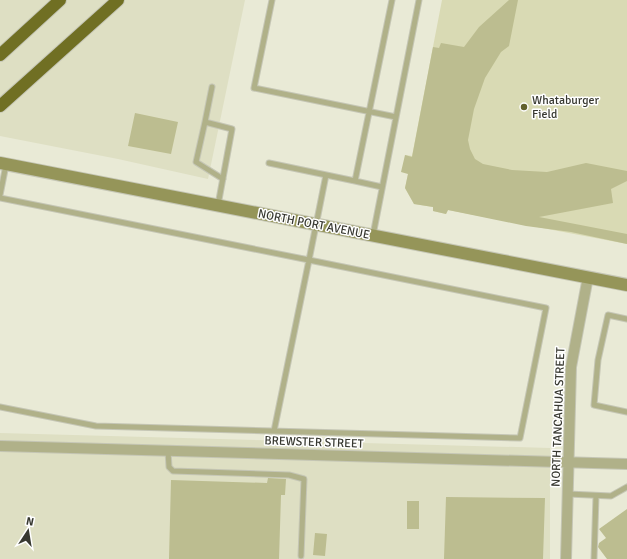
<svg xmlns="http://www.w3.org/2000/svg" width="627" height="559" font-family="Signika,sans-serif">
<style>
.built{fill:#dedfc3}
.green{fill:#d9dab4}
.building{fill:#bcbd90}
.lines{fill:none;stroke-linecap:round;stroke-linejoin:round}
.service-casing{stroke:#c5c6b5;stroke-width:7}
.minor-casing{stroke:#c5c6b5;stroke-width:12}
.secondary-casing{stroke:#c5c6b5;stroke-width:14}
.motorway-casing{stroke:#c5c6b5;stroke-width:14}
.service{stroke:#b0b189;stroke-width:5}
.minor{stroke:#b0b189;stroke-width:10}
.secondary{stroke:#959559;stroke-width:12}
.motorway{stroke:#706f23;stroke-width:12}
.poi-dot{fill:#61602d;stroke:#fff;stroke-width:1.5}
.labels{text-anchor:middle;stroke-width:3;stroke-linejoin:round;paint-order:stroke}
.poi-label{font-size:12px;fill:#373830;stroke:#fff;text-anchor:start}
.street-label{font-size:12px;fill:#373830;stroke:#fff}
</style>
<rect width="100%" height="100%" fill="#e9ead6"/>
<path class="built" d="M 0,0 L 245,0 L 208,179 L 118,159 L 0,136 Z
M 0,433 L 550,448 L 550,559 L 0,559 Z"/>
<path class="green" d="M 442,0 L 627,0 L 627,244 L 448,210 L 446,214 L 433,211 L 433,207 L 414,204 L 405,188 L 408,174 L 405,155 L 412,156 Z"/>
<path class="building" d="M 509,0 L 518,0 L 509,46 L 501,52 L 485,78 L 474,109 L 468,140 L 470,149 L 475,159 L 483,164 L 512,170 L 547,172 L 586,163 L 627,171 L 627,181 L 611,189 L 613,203 L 539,217 L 627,234 L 627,244 L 571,232 L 526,226 L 448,210 L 446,214 L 433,211 L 433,207 L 414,204 L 405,188 L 408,174 L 401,172 L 405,155 L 412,157 L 433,47 L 439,48 L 441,43 L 464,47 L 479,27 Z
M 135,113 L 178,122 L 171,154 L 128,146 Z
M 268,478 L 286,479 L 285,495 L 281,495 L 279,559 L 169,559 L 171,480 L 267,483 Z
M 446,497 L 545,498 L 543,559 L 444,559 Z
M 407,501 L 419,501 L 419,529 L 407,529 Z
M 627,509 L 627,559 L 607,559 L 598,547 L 599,543 L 606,538 L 599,529 Z
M 315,533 L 327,534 L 325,556 L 313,555 Z"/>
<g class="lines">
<g class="service-casing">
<path id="service" d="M 272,0 L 254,88 L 396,117
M 205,122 L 212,87
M 269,163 L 355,181 L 392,0
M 355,181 L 382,187
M 0,195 L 6,165
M 0,198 L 309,260 L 274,431
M 218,205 L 232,129 L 205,122 L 196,162 L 223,179
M 373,235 L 419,0
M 627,319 L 608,315 L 598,360 L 594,405 L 627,412
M 0,407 L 96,426 L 520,438 L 546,308 L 309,260 L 326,175
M 168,451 L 169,467 L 173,471 L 289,475 L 304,479 L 301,556
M 568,494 L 611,496 L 627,487
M 594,559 L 596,496"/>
</g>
<g class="minor-casing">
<path id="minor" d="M 0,446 L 627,464
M 566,559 L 571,367 L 588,277"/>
</g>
<g class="secondary-casing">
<path id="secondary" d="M 0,163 L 627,285"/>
</g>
<g class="motorway-casing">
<path id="motorway" d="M 0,55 L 60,0
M 0,106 L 118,0"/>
</g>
<use href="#service" class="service"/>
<use href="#minor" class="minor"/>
<use href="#secondary" class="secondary"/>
<use href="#motorway" class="motorway"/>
</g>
<circle class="poi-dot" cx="524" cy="107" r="4"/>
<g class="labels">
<g class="poi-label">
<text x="532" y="104">Whataburger<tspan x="532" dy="14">Field</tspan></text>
</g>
<g class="street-label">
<text transform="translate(314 224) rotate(11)" y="4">NORTH PORT AVENUE</text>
<text transform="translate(558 417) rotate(-88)" y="4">NORTH TANCAHUA STREET</text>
<text transform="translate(314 442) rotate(2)" y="4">BREWSTER STREET</text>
</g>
</g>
<g transform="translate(28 531) rotate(12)" stroke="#ffffff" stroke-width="3" paint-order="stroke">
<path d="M0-3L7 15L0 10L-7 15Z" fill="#373830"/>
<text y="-6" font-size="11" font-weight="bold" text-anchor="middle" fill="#373830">N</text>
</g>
</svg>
